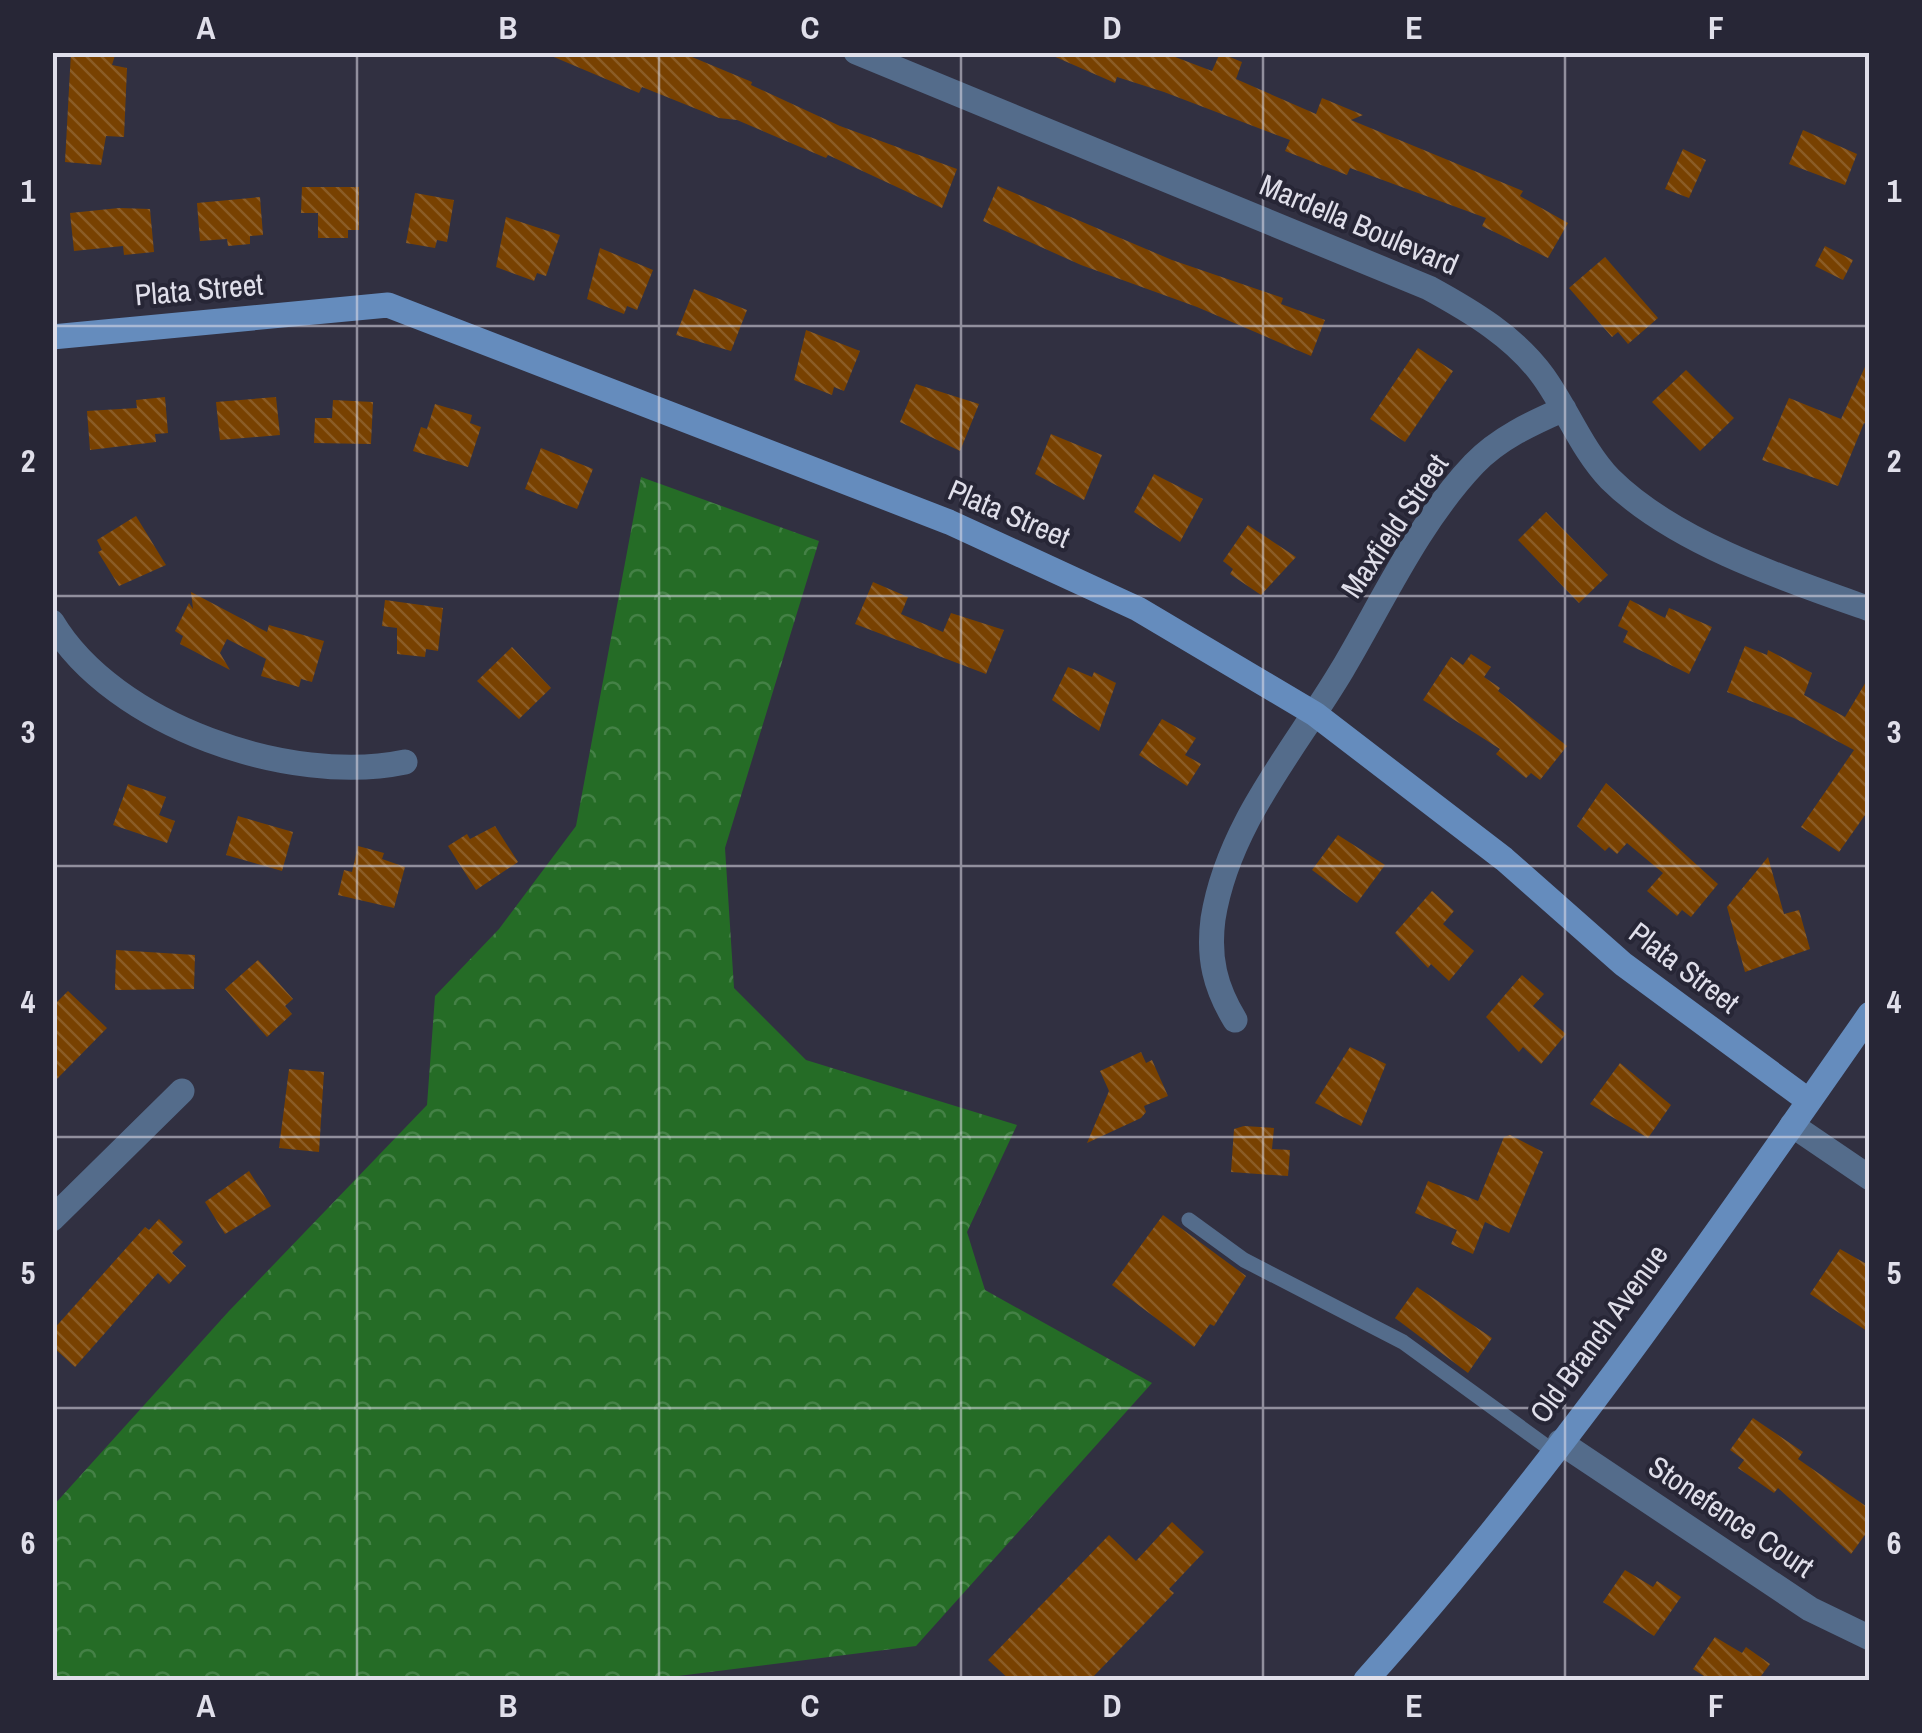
<svg xmlns="http://www.w3.org/2000/svg" width="1922" height="1733" font-family="'Archivo Narrow',sans-serif">
<style>
.forest{fill:url(#forest-crowns)}
.building{fill:url(#building-back-hatch)}
.lines{fill:none;stroke-linecap:round;stroke-linejoin:round}
.lane{stroke:#546c8b;stroke-width:15}
.street{stroke:#546c8b;stroke-width:25}
.secondary{stroke:#658cbd;stroke-width:25}
.grid{fill:none;stroke:#e0dfea;stroke-width:2.5;stroke-opacity:0.55}
.labels{text-anchor:middle;stroke-width:8;stroke-linejoin:round;paint-order:stroke}
.street-label{font-size:30px;fill:#e0dfea;stroke:#272636}
.neatline{fill:none;stroke:#e0dfea;stroke-width:4}
.grid-label{font-size:32px;text-anchor:middle;font-weight:bold;fill:#e0dfea}
</style>
<defs>
<pattern id="forest-crowns" width="20" height="18" patternUnits="userSpaceOnUse" patternTransform="scale(2.5)"><rect width="20" height="18" fill="#256c26"/><path d="M2 6a3 3 0 1 1 6 0M12 15a3 3 0 1 1 6 0" fill="none" stroke="#448146"/></pattern>
<pattern id="building-back-hatch" width="6" height="6" patternUnits="userSpaceOnUse" patternTransform="scale(2.5)"><rect width="6" height="6" fill="#784101"/><path d="M-1 5l2 2M0 0l6 6M5-1l2 2" fill="none" stroke="#8b5c26"/></pattern>
</defs>
<rect width="100%" height="100%" fill="#313041"/>
<path class="forest" d="M 641,477 L 819,541 L 725,848 L 734,988 L 806,1060 L 1017,1125 L 967,1232 L 985,1290 L 1152,1383 L 916,1646 L 678,1676 L 675,1680 L 53,1680 L 53,1506 L 229,1311 L 427,1105 L 435,996 L 499,929 L 576,826 Z"/>
<path class="building" d="M 71,52 L 116,52 L 112,65 L 127,68 L 124,137 L 106,136 L 101,165 L 65,162 Z
M 542,52 L 680,52 L 752,82 L 751,85 L 840,126 L 957,169 L 942,208 L 828,155 L 826,158 L 737,120 L 719,118 L 642,87 L 639,93 Z
M 1044,52 L 1162,52 L 1212,71 L 1220,53 L 1242,62 L 1236,79 L 1316,114 L 1322,98 L 1363,115 L 1351,120 L 1523,191 L 1520,196 L 1568,223 L 1548,258 L 1482,226 L 1486,218 L 1350,168 L 1347,175 L 1285,151 L 1290,140 L 1164,92 L 1117,77 L 1115,83 Z
M 1803,130 L 1857,154 L 1845,185 L 1789,164 Z
M 1683,149 L 1706,160 L 1689,198 L 1665,189 Z
M 998,186 L 1172,260 L 1283,298 L 1281,304 L 1325,320 L 1311,356 L 1197,307 L 1081,265 L 983,221 Z
M 302,187 L 359,187 L 359,230 L 348,230 L 348,238 L 318,238 L 318,213 L 301,213 Z
M 415,193 L 454,200 L 447,242 L 437,240 L 435,248 L 406,243 Z
M 260,197 L 263,235 L 250,236 L 250,244 L 228,246 L 227,239 L 200,241 L 197,203 Z
M 119,208 L 150,209 L 154,252 L 124,255 L 123,246 L 74,251 L 70,213 Z
M 506,217 L 560,235 L 546,276 L 537,273 L 534,281 L 496,267 Z
M 1825,246 L 1853,260 L 1843,280 L 1815,266 Z
M 600,248 L 653,270 L 637,310 L 627,306 L 624,314 L 587,299 Z
M 1605,257 L 1658,318 L 1628,344 L 1618,332 L 1612,337 L 1569,288 Z
M 694,289 L 747,310 L 731,351 L 676,335 Z
M 806,330 L 860,351 L 844,391 L 834,387 L 832,395 L 794,380 Z
M 1418,348 L 1453,371 L 1405,442 L 1370,419 Z
M 1870,356 L 1870,426 L 1864,423 L 1838,486 L 1762,460 L 1789,398 L 1841,419 Z
M 1686,370 L 1734,418 L 1700,451 L 1652,402 Z
M 916,384 L 979,404 L 960,451 L 900,422 Z
M 165,397 L 168,433 L 155,434 L 156,442 L 90,450 L 87,411 L 137,408 L 136,400 Z
M 276,397 L 280,435 L 220,440 L 216,402 Z
M 333,400 L 373,402 L 371,444 L 314,443 L 315,418 L 332,418 Z
M 435,404 L 472,415 L 470,423 L 481,427 L 468,467 L 413,451 L 421,427 L 427,429 Z
M 1051,434 L 1102,455 L 1084,500 L 1035,474 Z
M 541,448 L 593,469 L 577,509 L 525,489 Z
M 1154,474 L 1203,499 L 1180,542 L 1134,512 Z
M 1546,512 L 1608,575 L 1579,603 L 1518,540 Z
M 136,516 L 166,565 L 119,586 L 98,552 L 102,550 L 97,540 Z
M 1248,525 L 1296,557 L 1261,595 L 1230,574 L 1233,569 L 1223,561 Z
M 873,582 L 908,597 L 901,614 L 943,632 L 951,613 L 1004,630 L 986,674 L 855,624 Z
M 191,592 L 267,632 L 269,625 L 324,641 L 312,682 L 301,679 L 299,687 L 261,676 L 266,659 L 227,639 L 220,653 L 230,670 L 180,644 L 183,636 L 175,631 L 189,603 L 193,609 Z
M 385,600 L 443,608 L 438,651 L 426,649 L 425,657 L 397,654 L 397,628 L 382,626 Z
M 1630,600 L 1665,618 L 1669,608 L 1712,627 L 1689,674 L 1623,642 L 1628,631 L 1618,626 Z
M 1745,646 L 1767,655 L 1768,650 L 1812,673 L 1804,695 L 1845,717 L 1870,675 L 1870,808 L 1839,852 L 1801,827 L 1854,750 L 1794,718 L 1727,692 Z
M 512,647 L 551,688 L 519,719 L 477,681 Z
M 1471,654 L 1491,667 L 1484,677 L 1500,688 L 1498,691 L 1567,746 L 1540,780 L 1531,773 L 1526,778 L 1496,754 L 1500,749 L 1423,700 L 1451,657 L 1463,665 Z
M 1068,667 L 1092,677 L 1094,672 L 1116,683 L 1099,731 L 1052,700 Z
M 1162,719 L 1196,738 L 1185,755 L 1201,764 L 1187,786 L 1139,755 Z
M 1606,783 L 1718,884 L 1691,917 L 1682,910 L 1677,916 L 1647,891 L 1663,873 L 1627,843 L 1617,854 L 1609,847 L 1605,851 L 1577,826 Z
M 128,784 L 166,797 L 159,815 L 175,821 L 167,843 L 113,825 Z
M 238,816 L 293,832 L 282,871 L 226,855 Z
M 495,826 L 518,862 L 476,890 L 448,846 L 467,834 L 470,839 Z
M 1338,835 L 1385,865 L 1357,903 L 1312,870 Z
M 358,846 L 384,853 L 382,859 L 405,867 L 394,908 L 338,895 L 344,870 L 352,872 Z
M 1768,857 L 1784,914 L 1799,910 L 1810,949 L 1745,972 L 1727,907 Z
M 1432,891 L 1454,911 L 1443,924 L 1474,951 L 1449,981 L 1431,964 L 1428,968 L 1395,933 Z
M 116,950 L 195,955 L 194,989 L 115,990 Z
M 258,960 L 293,999 L 285,1006 L 292,1014 L 267,1037 L 225,989 Z
M 1522,975 L 1544,994 L 1533,1006 L 1566,1034 L 1541,1064 L 1523,1047 L 1519,1052 L 1486,1017 Z
M 68,991 L 107,1028 L 52,1084 L 52,1007 Z
M 1350,1047 L 1386,1064 L 1361,1126 L 1315,1103 Z
M 1141,1052 L 1146,1063 L 1152,1060 L 1168,1096 L 1144,1106 L 1146,1112 L 1141,1118 L 1087,1143 L 1109,1091 L 1100,1071 Z
M 1620,1063 L 1671,1105 L 1648,1138 L 1590,1104 Z
M 289,1069 L 324,1072 L 319,1152 L 279,1148 Z
M 1244,1126 L 1274,1128 L 1272,1149 L 1290,1150 L 1288,1176 L 1231,1172 L 1234,1129 Z
M 1510,1135 L 1543,1152 L 1509,1233 L 1485,1222 L 1473,1254 L 1451,1244 L 1457,1230 L 1415,1213 L 1428,1181 L 1478,1201 L 1504,1137 Z
M 249,1171 L 271,1206 L 225,1234 L 205,1202 Z
M 1163,1215 L 1246,1276 L 1214,1326 L 1210,1324 L 1194,1347 L 1112,1285 Z
M 159,1219 L 183,1242 L 172,1253 L 186,1266 L 169,1284 L 158,1273 L 75,1367 L 52,1346 L 52,1331 L 145,1227 L 149,1230 Z
M 1840,1249 L 1870,1266 L 1870,1333 L 1810,1294 Z
M 1417,1287 L 1492,1338 L 1468,1373 L 1395,1318 Z
M 1753,1418 L 1803,1452 L 1798,1459 L 1870,1509 L 1870,1528 L 1851,1554 L 1778,1488 L 1774,1493 L 1738,1468 L 1744,1460 L 1730,1450 Z
M 1172,1522 L 1204,1552 L 1169,1589 L 1174,1593 L 1090,1680 L 1010,1680 L 988,1660 L 1109,1535 L 1136,1561 Z
M 1625,1570 L 1653,1587 L 1657,1581 L 1681,1597 L 1654,1636 L 1603,1602 Z
M 1715,1637 L 1742,1653 L 1746,1647 L 1770,1664 L 1758,1680 L 1710,1680 L 1693,1669 Z"/>
<g class="lines">
<path class="lane" d="M 1189,1220 L 1244,1260 L 1403,1342 L 1553,1451"/>
<path class="street" d="M 856,52 L 1429,288 C 1471,311 1515,337 1543,376 C 1567,409 1582,450 1610,479 C 1673,542 1787,580 1870,609
M 52,622 C 114,726 291,786 405,762
M 1235,1020 C 1215,987 1208,958 1213,919 C 1228,824 1295,749 1342,670 C 1383,601 1418,523 1474,464 C 1499,438 1532,423 1564,409
M 1792,1125 L 1870,1178
M 52,1219 L 182,1091
M 1560,1442 L 1810,1609 L 1870,1638"/>
<path class="secondary" d="M 52,337 L 388,305 L 949,522 L 1138,609 L 1315,714 L 1504,859 L 1623,964 L 1809,1101
M 1366,1680 C 1551,1474 1711,1242 1870,1014"/>
</g>
<path class="grid" d="M 357,52 L 357,1680M 659,52 L 659,1680M 961,52 L 961,1680M 1263,52 L 1263,1680M 1565,52 L 1565,1680M 52,326 L 1870,326M 52,596 L 1870,596M 52,866 L 1870,866M 52,1137 L 1870,1137M 52,1408 L 1870,1408"/>
<g class="labels">
<g class="street-label">
<text transform="translate(1359 225) rotate(23)" y="10">Mardella Boulevard</text>
<text transform="translate(199 290) rotate(-5)" y="10">Plata Street</text>
<text transform="translate(1009 514) rotate(23)" y="10">Plata Street</text>
<text transform="translate(1395 526) rotate(-56)" y="10">Maxfield Street</text>
<text transform="translate(1684 968) rotate(37)" y="10">Plata Street</text>
<text transform="translate(1599 1334) rotate(-54)" y="10">Old Branch Avenue</text>
<text transform="translate(1731 1517) rotate(34)" y="10">Stonefence Court</text>
</g>
</g>
<rect width="1922" height="1733" fill="none" stroke="#272636" stroke-width="110"/>
<rect x="55" y="55" width="1812" height="1623" class="neatline"/>
<g class="grid-label">
<text x="206" y="39">A</text>
<text x="508" y="39">B</text>
<text x="810" y="39">C</text>
<text x="1112" y="39">D</text>
<text x="1414" y="39">E</text>
<text x="1716" y="39">F</text>
<text x="28" y="202">1</text>
<text x="1894" y="202">1</text>
<text x="28" y="472">2</text>
<text x="1894" y="472">2</text>
<text x="28" y="743">3</text>
<text x="1894" y="743">3</text>
<text x="28" y="1013">4</text>
<text x="1894" y="1013">4</text>
<text x="28" y="1284">5</text>
<text x="1894" y="1284">5</text>
<text x="28" y="1554">6</text>
<text x="1894" y="1554">6</text>
<text x="206" y="1717">A</text>
<text x="508" y="1717">B</text>
<text x="810" y="1717">C</text>
<text x="1112" y="1717">D</text>
<text x="1414" y="1717">E</text>
<text x="1716" y="1717">F</text>
</g>
</svg>
